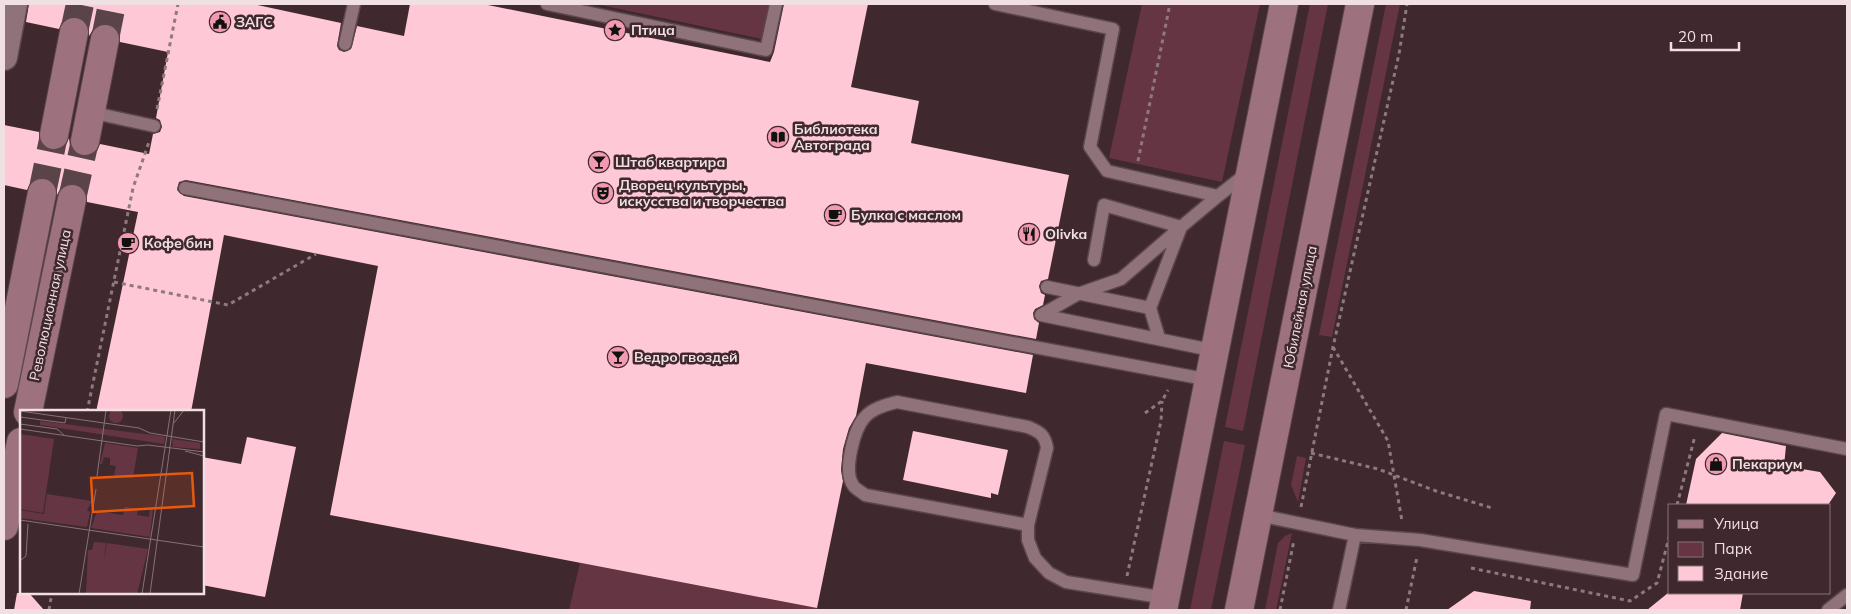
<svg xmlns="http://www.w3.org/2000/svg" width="1851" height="614" font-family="Mulish,sans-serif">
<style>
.green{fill:#663544}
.building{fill:#ffc8d6}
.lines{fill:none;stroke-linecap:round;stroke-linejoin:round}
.secondary-tunnel{stroke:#5a444a;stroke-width:28;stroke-dasharray:28 14;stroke-linecap:butt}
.lane-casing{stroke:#5b464c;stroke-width:15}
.street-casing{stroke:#5b464c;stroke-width:29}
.secondary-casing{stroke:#5b464c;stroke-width:30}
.path{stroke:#8d797e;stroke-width:3;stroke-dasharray:4 4;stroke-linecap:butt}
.lane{stroke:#90737a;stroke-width:12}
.street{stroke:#90737a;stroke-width:26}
.secondary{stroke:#9d727e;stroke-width:28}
.labels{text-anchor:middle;stroke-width:5;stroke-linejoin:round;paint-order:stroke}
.poi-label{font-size:14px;font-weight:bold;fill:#f0e0e3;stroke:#40282f;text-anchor:start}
.street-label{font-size:14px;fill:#f0e0e3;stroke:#40282f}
.inset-road{fill:none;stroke:#867277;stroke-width:1}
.view{fill:#e8590c;fill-opacity:0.15;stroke:#e8590c;stroke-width:2.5}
.inset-edge{fill:none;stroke:#f0e0e3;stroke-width:2.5}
</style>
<rect width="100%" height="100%" fill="#40282f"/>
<path class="green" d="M 596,4 L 769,4 L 762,39 Z
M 1142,4 L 1260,4 L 1222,182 L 1109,158 Z
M 1310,4 L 1328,4 L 1243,431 L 1225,427 Z
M 1386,4 L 1400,4 L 1332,337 L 1319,335 Z
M 1224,441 L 1245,445 L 1211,610 L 1190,610 Z
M 1297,456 L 1306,458 L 1298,502 L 1291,485 Z
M 1292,533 L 1276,610 L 1265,610 L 1278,543 L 1285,536 Z
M 580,563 L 817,608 L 817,610 L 569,610 Z"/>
<path class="building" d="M 29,4 L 253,4 L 341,23 L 337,46 L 339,50 L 344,52 L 351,49 L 357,26 L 404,36 L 410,4 L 483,4 L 770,62 L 774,52 L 784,4 L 868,4 L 851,87 L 919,101 L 911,143 L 1069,175 L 1048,279 L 1041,281 L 1039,286 L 1041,293 L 1045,295 L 1043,305 L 1035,309 L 1033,313 L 1034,319 L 1039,323 L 1036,339 L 186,180 L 179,182 L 177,190 L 184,196 L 1033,355 L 1026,393 L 866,363 L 856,416 L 849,428 L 843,449 L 841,470 L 843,481 L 817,608 L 330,515 L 378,266 L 224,235 L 191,412 L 96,412 L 138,212 L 87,202 L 87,195 L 83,188 L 75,184 L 67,184 L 61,188 L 57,195 L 57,188 L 53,182 L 45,178 L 37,178 L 31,182 L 27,190 L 4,185 L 4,125 L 39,132 L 39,141 L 43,146 L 51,150 L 60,150 L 66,145 L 69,138 L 70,146 L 74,152 L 82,156 L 90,156 L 97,151 L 100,144 L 149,154 L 153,134 L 160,132 L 162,127 L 160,120 L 156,118 L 168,52 L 120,42 L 120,34 L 116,28 L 108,24 L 100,24 L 94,28 L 89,36 L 89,26 L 85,21 L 77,17 L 68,17 L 62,22 L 59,29 L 26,22 Z
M 913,431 L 1008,450 L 998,495 L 991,493 L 991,498 L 903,480 Z
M 1722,433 L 1786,446 L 1784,466 L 1820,472 L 1836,493 L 1828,505 L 1686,505 L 1696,459 Z
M 247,437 L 296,447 L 265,597 L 202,585 L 202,457 L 241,464 Z
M 1474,591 L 1531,601 L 1530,610 L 1447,610 Z
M 17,593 L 29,593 L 44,610 L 14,610 Z
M 1668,593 L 1743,593 L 1740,610 L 1647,610 Z"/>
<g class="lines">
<path class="secondary-tunnel" d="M 74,32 L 80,4
M 105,39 L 112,4
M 42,193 L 54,135
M 72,199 L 85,141"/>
<g class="lane-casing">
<path id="lane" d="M 547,4 L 766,50 L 776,4
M 995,4 L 1113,29 L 1090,147 L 1107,171 L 1218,196 L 1246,174
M 345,44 L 354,4
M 90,112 L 154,126
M 185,188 L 1210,380
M 1094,260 L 1104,205 L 1181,227
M 1047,287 L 1150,308
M 1041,315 L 1216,351
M 1041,315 L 1078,294 L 1121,279 L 1181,227
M 1159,338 L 1150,308 L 1181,227 L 1218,196
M 1258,515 L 1355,535 L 1420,540 L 1633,575 L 1666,414 L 1847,449
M 1028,525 L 865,495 C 862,492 855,489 853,485 C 843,471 854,429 865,417 C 873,408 886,405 897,402 L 1028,427 C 1040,432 1045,435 1047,448 L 1028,525 L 1028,540 L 1035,558 L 1049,573 L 1066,582 L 1166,598
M 1339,610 L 1355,535
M 1828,610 L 1847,595"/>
</g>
<g class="street-casing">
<path id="street" d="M 4,57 L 14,4"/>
</g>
<g class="secondary-casing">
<path id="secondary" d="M 54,135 L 74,32
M 85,141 L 105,39
M 4,384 L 42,193
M 28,412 L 72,199
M 4,526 L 21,442
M 1163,610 L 1284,4
M 1239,610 L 1360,4"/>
</g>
<path class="path" d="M 157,109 L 178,4
M 1138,161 L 1170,4
M 114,282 L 228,305 L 316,254
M 1333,347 L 1388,441 L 1402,521
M 87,412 L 133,188 L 149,142
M 1145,413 L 1162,401 L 1168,390
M 1311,453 L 1378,469 L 1436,491 L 1492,508
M 1677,505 L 1695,436
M 1301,507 L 1333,347 L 1399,54 L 1407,4
M 1471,568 L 1630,601 L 1657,583 L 1670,534
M 1127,576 L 1161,421 L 1162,401
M 49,610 L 51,598 L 49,593
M 1280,610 L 1294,540
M 1406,610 L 1417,557"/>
<use href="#lane" class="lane"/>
<use href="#street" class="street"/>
<use href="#secondary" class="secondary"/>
</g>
<defs>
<g id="civic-disc" transform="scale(1.125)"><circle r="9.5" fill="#f19ab2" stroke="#40282f"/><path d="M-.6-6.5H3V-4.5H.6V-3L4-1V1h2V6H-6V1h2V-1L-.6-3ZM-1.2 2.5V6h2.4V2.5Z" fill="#111"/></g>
<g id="sight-disc" transform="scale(1.125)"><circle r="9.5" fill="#f19ab2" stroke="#40282f"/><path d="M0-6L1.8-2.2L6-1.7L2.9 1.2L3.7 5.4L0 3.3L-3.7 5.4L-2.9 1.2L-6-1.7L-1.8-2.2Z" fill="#111"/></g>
<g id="library-disc" transform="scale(1.125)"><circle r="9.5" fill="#f19ab2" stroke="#40282f"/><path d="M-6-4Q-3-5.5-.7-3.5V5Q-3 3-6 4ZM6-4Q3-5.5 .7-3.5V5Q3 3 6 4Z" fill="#111"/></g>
<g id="bar-disc" transform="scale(1.125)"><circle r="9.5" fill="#f19ab2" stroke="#40282f"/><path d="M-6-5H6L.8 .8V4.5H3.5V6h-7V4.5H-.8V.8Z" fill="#111"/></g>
<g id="theatre-disc" transform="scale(1.125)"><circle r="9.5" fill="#f19ab2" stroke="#40282f"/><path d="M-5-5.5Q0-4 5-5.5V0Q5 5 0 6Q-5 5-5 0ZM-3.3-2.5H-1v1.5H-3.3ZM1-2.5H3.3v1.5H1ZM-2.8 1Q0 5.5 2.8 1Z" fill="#111"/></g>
<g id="cafe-disc" transform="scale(1.125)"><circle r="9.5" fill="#f19ab2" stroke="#40282f"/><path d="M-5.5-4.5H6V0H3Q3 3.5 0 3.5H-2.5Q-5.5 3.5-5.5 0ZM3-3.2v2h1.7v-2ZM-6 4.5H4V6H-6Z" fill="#111"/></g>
<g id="restaurant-disc" transform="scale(1.125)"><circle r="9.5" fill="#f19ab2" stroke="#40282f"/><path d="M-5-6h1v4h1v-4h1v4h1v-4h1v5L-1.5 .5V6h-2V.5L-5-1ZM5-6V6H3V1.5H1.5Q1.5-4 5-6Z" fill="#111"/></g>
<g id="shop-disc" transform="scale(1.125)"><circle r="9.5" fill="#f19ab2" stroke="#40282f"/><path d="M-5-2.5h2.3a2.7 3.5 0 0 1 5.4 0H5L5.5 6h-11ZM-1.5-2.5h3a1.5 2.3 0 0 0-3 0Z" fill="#111"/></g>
</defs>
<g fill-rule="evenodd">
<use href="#civic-disc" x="220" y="22"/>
<use href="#sight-disc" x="615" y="30"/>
<use href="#library-disc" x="778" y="137"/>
<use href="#bar-disc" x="599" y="162"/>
<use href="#theatre-disc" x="603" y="193"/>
<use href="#cafe-disc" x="835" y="215"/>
<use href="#restaurant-disc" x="1029" y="234"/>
<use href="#cafe-disc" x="128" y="243"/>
<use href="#bar-disc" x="618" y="357"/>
<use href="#shop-disc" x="1716" y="464"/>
</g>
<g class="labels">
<g class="poi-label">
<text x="236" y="27">ЗАГС</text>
<text x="631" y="35">Птица</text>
<text x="794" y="134">Библиотека<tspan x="794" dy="16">Автограда</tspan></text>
<text x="615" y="167">Штаб квартира</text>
<text x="619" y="190">Дворец культуры,<tspan x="619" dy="16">искусства и творчества</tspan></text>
<text x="851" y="220">Булка с маслом</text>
<text x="1045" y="239">Olivka</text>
<text x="144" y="248">Кофе бин</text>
<text x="634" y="362">Ведро гвоздей</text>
<text x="1732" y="469">Пекариум</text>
</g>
<g class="street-label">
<text transform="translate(50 305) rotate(-78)" y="5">Революционная улица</text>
<text transform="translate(1300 307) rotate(-79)" y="5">Юбилейная улица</text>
</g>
</g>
<g transform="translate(20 410)">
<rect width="184" height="184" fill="#40282f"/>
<path d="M89 6a7 7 0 1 1 14 0a7 7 0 1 1-14 0ZM 20,11 L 141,26 L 145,27 L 144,34 L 20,15 ZM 0,24 L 34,29 L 23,103 L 0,99 ZM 152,29 L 180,33 L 180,39 L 153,37 ZM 85,33 L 118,38 L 113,68 L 94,65 L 96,56 L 90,55 L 90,48 L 84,47 L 82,54 L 80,54 ZM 27,84 L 72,91 L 67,100 L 70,102 L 67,117 L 0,108 L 0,100 L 24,104 ZM 105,97 L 118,99 L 117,105 L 129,107 L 130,98 L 133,98 L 130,127 L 71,118 L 77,101 L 103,105 ZM 74,132 L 86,133 L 84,150 L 87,133 L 128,139 L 117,184 L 66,184 L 68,140 L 72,140 Z" fill="#663544"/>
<path class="inset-road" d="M 0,1 L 119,18 L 130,23M 0,7 L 45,13 L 46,8M 154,13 L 164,0M 0,14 L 37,19 L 45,26M 0,19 L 117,36 L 128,35M 130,23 L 184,32M 128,35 L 184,42M 165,41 L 184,46M 77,66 L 86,0M 0,110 L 184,137M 0,151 L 6,146 L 8,114M 59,184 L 76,79M 122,184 L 151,0M 130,184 L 155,0"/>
<path class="view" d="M 172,63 L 174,96 L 73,102 L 71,68 Z"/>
<rect width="184" height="184" class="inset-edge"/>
</g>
<rect width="1851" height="614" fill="none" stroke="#f0e0e3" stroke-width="10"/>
<rect x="1668" y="504" width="162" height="90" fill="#40282f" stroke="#867277"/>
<rect x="1678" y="520" width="25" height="8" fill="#9d727e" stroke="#867277"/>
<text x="1714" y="529" font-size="15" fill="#f0e0e3">Улица</text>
<rect x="1678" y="542" width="25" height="15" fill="#663544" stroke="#867277"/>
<text x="1714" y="554" font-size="15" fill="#f0e0e3">Парк</text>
<rect x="1678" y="566" width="25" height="15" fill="#ffc8d6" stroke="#867277"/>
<text x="1714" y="579" font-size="15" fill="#f0e0e3">Здание</text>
<path d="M1671 42v8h68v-8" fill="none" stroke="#f0e0e3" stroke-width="2.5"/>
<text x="1678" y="42" font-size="15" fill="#f0e0e3" stroke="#40282f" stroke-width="4" paint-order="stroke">20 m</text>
</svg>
